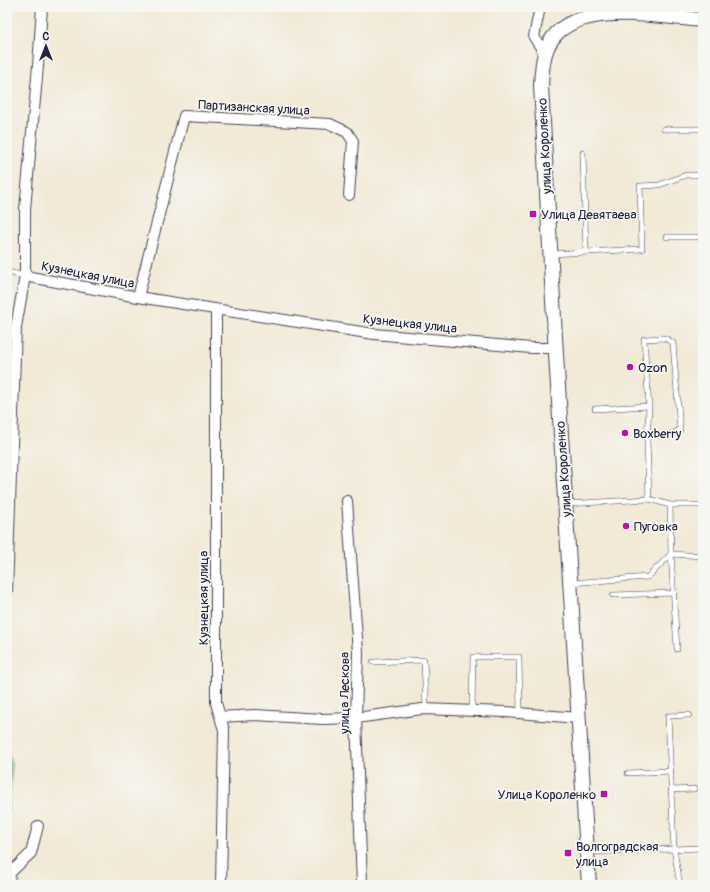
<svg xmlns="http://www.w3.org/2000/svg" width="710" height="892" font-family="Pangolin,sans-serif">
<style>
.forest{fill:#82b672;stroke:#526c56}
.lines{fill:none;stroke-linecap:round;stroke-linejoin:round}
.lane-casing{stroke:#414052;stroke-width:6}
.street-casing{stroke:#414052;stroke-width:12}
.secondary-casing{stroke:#414052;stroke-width:16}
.lane{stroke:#fff;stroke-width:5}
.street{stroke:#fff;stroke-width:10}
.secondary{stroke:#fff;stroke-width:14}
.poi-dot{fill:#b5179e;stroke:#f6f6f2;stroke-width:1.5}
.labels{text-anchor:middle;stroke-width:3.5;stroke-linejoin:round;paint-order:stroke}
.street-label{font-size:13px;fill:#22223b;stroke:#f6f6f2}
.poi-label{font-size:13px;fill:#22223b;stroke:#f6f6f2;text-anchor:start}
</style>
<rect width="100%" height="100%" fill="#f6f6f2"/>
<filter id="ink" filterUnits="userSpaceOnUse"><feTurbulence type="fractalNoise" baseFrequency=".025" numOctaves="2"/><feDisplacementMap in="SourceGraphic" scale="8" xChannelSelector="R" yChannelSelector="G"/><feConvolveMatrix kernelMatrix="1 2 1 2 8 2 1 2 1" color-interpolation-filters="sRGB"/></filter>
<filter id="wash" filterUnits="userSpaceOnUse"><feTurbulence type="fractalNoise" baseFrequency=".012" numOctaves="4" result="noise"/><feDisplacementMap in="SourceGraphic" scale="16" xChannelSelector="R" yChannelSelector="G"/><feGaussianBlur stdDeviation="0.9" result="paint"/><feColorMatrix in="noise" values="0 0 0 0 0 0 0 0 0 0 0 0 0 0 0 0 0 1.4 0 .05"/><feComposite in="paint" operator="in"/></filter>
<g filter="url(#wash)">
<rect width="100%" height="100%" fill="#f2e9d6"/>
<path class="forest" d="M 7,749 L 12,766 L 7,825 Z"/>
</g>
<g filter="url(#ink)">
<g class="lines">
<g class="lane-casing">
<path id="lane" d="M 664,129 L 703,129
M 583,153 L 586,252
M 667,237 L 703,237
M 551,254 L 642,249 L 640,186 L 659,185 L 686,175 L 703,175
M 7,272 L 25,276
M 595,409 L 649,406
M 647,436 L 672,434 L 680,430 L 673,343 L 665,338 L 644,339 L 649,406 L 647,441 L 649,499
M 567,504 L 649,499 L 670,505 L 703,505
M 670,505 L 671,554 L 703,556
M 571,583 L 648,577 L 671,554 L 677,649
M 613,595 L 674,593
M 373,662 L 424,660 L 426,709
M 472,711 L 473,657 L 519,657 L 520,713
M 628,773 L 671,771
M 671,790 L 694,789
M 587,852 L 674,849 L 668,716 L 689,715
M 680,885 L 674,849 L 703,848"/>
</g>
<g class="street-casing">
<path id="street" d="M 540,7 L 534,37 L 545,54
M 25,276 L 138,297 L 374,334 L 531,348 L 555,348
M 138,297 L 184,116 L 330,124 L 347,132 L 353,141 L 349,195
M 216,309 L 216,703 L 224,730 L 221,885
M 347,501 L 358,652 L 356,718 L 362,885
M 7,592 L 16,327 L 25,276 L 25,209 L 38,66 L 42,7
M 220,717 L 255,715 L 322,719 L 356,718 L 422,709 L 506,712 L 578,718
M 9,885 L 10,873 L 31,853 L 38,826"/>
</g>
<g class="secondary-casing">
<path id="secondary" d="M 589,885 L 556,354 L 541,86 C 542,71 542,53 552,39 C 579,0 661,17 703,20"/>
</g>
<use href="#lane" class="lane"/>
<use href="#street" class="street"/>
<use href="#secondary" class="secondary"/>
</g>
</g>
<g class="poi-dot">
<rect x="529" y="210" width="8" height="8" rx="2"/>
<circle cx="630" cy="367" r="4"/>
<circle cx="625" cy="433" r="4"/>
<circle cx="626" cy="526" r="4"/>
<rect x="600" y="790" width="8" height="8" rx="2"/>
<rect x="564" y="849" width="8" height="8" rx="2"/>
</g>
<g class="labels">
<g class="street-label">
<text transform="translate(254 107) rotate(3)" y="5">Партизанская улица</text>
<text transform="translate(544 146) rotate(-93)" y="5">улица Короленко</text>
<text transform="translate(88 274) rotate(11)" y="5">Кузнецкая улица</text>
<text transform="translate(410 323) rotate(6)" y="5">Кузнецкая улица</text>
<text transform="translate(563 469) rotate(-94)" y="5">улица Короленко</text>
<text transform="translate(203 598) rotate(-90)" y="5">Кузнецкая улица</text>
<text transform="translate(344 693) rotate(-90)" y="5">улица Лескова</text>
</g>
<g class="poi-label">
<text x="541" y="219">Улица Девятаева</text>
<text x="638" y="372">Ozon</text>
<text x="633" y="438">Boxberry</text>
<text x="634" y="531">Пуговка</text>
<text x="596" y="799" text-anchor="end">Улица Короленко</text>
<text x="576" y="851">Волгоградская<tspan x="576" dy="15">улица</tspan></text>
</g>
</g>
<rect width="710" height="892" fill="none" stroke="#f6f6f2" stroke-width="24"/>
<g transform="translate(46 46)" stroke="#f6f6f2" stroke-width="3" paint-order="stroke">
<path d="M0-3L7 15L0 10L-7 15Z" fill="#22223b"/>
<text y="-6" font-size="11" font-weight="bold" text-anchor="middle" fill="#22223b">С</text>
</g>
</svg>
